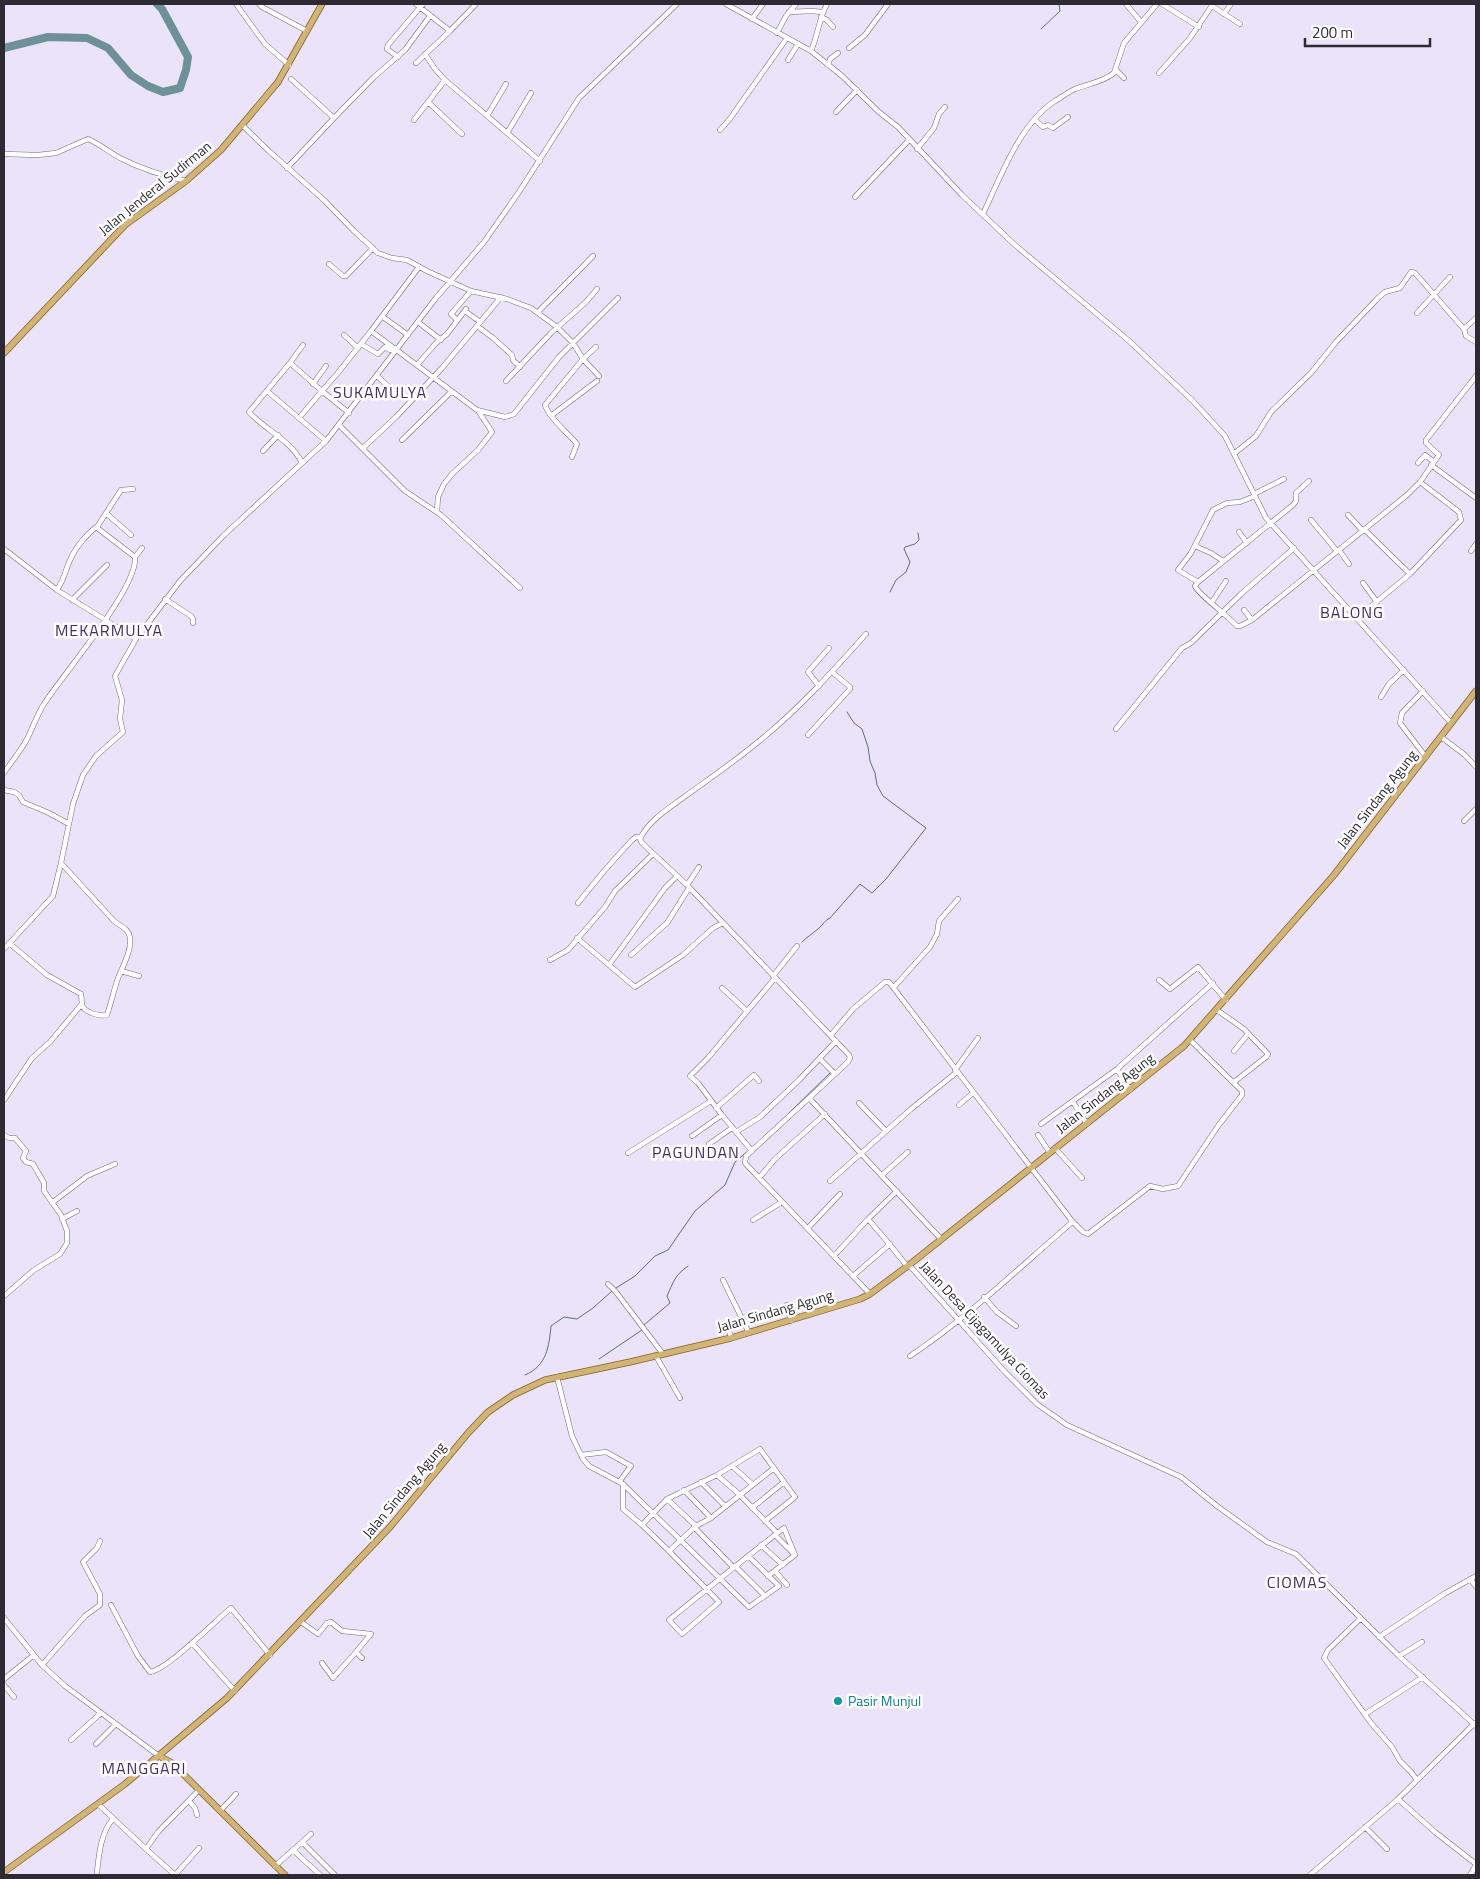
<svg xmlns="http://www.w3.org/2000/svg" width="1480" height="1879" font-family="'Titillium Web',sans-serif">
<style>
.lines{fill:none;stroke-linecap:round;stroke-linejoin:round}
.stream{stroke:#5a7278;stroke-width:1}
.river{stroke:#6d9196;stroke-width:8}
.minor-casing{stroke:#71697d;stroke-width:5.5}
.major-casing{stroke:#836323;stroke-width:7}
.minor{stroke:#fff;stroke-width:4.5}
.major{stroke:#d1b476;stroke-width:5.5}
.culture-dot{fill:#0f9aa8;stroke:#fff;stroke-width:2}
.labels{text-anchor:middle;stroke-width:5;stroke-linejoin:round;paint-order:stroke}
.street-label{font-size:14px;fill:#2d2a33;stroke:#fff}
.culture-label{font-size:14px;fill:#0d838f;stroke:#fff;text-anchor:start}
.quarter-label{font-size:16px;letter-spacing:1px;fill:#3f2d69;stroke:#fff}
</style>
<rect width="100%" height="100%" fill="#ebe3fa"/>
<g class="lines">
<path class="stream" d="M 1041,29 L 1060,11 L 1059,4
M 890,592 L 896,580 L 906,572 L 910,562 L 904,549 L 905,547 L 915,544 L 919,540 L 918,533
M 802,942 C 807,937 812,934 818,929 C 823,925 825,920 830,918 L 860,884 L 872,893 L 886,879 L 926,828 L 883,796 L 877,785 L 875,773 L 870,761 L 868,747 L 862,729 L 854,723 L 847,712
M 788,1114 L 831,1072
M 616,1288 L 635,1276 L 655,1256 L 668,1250 L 695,1211 L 725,1185 L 735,1162 L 748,1151
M 644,1325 L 670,1303 L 667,1296 C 674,1281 674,1276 688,1266
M 599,1359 L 642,1330
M 525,1375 C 547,1366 549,1346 551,1326 L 564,1317 L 577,1319 L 593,1308 L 612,1291"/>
<path class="river" d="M 4,48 L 48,37 L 87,38 L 108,48 L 131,75 L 148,86 L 163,92 L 180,88 L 186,70 L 188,57 L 162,9 L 157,4"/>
<g class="minor-casing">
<path id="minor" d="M 236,4 L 265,44 L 289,65
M 259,4 L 262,7 L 307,31
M 416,4 L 450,31
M 726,4 L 811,51 L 841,75 L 879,112 L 898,127 L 962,195 L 1015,245 L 1128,340 L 1193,401 L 1225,436 L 1266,518 L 1451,723
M 1126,4 L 1141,22
M 1162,4 L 1199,27
M 1212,6 L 1240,24
M 789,12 L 812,11 L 822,12
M 1224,14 L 1231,4
M 821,17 L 827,20 L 833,27
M 752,19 L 763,4
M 777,33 L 786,16 L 796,4
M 849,48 L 865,35 L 888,4
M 811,51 C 818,35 819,18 827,4
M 425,54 L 435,69 L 445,80 L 540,161
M 398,57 L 387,49 L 388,45 L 423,4
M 788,60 L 798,44
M 416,63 L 450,31 L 476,4
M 828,65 L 830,59 L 838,53
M 1116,70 L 1124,78
M 1159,73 L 1190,38 L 1213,4
M 428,102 L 462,134
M 836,112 L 857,90
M 487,116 L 506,84
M 334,118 L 374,77 L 405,50 L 430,16
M 414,120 L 445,80
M 1035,120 L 1043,127 L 1048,125 L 1053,128 L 1068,117
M 243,126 L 270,152 L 324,200 L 354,231 L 378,253 L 392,258 L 407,260 L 427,271 L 471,291 L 507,299 L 531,308 L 557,327 L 573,343 L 583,359 L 545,405 C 549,418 568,433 577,444 L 572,457
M 720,130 L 729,120 L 787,38
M 507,133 L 531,93
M 917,149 L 934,128 L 939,114 L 945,107
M 4,154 L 38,155 L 56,153 L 88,139 C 100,144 110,153 122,159 C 142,169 164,176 186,181
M 287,168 L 334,118 L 291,79
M 855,197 L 909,140
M 983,214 C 1000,178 1020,123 1055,101 C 1062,97 1068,92 1075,89 C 1088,84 1103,82 1114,73 L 1124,43 L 1157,4
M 329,264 L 343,276 L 346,276 L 373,248
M 419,267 L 371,331 L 477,410 L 505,417 L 514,414 L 559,357 L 618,298
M 465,311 L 480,322
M 538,312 L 593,256
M 1417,313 L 1450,277
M 383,317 L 408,335
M 457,320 L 451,314 L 471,291
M 418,322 L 441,340
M 477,326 L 493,338 L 512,355 L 513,360 L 520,367
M 1464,329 L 1466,336 L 1476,342
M 344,335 L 358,348
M 361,344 L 378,354 L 385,347 L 390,350 L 395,348
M 596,347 L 583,359 L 599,376
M 290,363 L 303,345
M 417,365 L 436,343 L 447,334 L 466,309
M 377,376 L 398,395
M 506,381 L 551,333 L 586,302 L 597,289
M 313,384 L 326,366
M 267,391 L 326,441
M 349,413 L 322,391 L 337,374 L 371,331
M 552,415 L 597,381
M 299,418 L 322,391 L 290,363 L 249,412 C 265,430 291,440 302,463
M 339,425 L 405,491 L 441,515 L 520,588
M 402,440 L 451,392
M 363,448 L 396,417 L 442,368 L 501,297
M 263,451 L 278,435
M 1235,453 L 1256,436 L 1271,412 L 1311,373 L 1336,342 L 1379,297 L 1385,292 L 1400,288 L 1411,272 L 1415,273 L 1464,329 L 1476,318
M 1418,463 L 1425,455 L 1434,462
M 1431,465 L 1476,498
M 1254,494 L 1284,479
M 1255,496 L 1240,502 L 1227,503 L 1213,510 L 1191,553 L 1178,570 L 1198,582 L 1293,505 L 1296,501 L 1296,493 L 1309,481
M 437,512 L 438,497 L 444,484 L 452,474 L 478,450 L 492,432 L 479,412
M 107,514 L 131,535
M 1348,515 L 1363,531
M 1311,520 L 1337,551
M 97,527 L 121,490 L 133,489
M 1365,530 L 1410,574
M 1239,532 L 1247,543
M 1195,546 L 1211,553 L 1223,561
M 4,549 L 57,590 L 136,639
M 1339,550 L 1349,564
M 1471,551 L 1476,544
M 135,557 L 142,548
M 1198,582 L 1195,586 C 1196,592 1230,618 1237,626 L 1240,626 L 1252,620 L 1407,495 L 1420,482 L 1439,455 L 1426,443 L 1426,440 L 1476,376
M 1363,583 L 1377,602
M 165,599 L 191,616 L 193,619 L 193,623
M 72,600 L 107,565
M 1212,602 L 1226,581
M 1244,610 L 1252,620
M 1357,618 L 1410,574 L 1461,520 L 1459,512 L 1420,482
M 866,634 C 832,672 798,710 758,742 C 734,762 709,779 684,797 C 668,809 649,820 640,839 L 642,843 L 687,885 L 849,1055 L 850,1058 L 848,1062 L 809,1098 L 941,1239
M 819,686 L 808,672 L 829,648
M 1423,691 L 1402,713 L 1400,723 L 1426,757
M 1381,697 L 1389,684 L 1404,670
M 1116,729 L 1182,648 L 1191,643 L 1241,594 L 1294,548
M 808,735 L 850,689 L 850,687 L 832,672
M 1441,737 L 1465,755 L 1476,767
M 4,773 C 11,762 21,751 27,739 C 33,727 37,715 44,704 C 63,674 138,588 135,557 L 96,527 C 87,534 76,547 71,558 C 65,570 65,578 57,590
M 4,790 L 14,792 L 19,795 L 23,802 L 49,813 L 69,824
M 1464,821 L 1476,809
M 687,885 L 699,867
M 578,903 L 604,871 L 631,841 L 636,837 L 641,837
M 577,938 L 635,987 L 683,955 L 713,928 L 723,923
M 9,943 L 47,975 L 81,994 C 82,998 81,1004 83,1007 C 87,1013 101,1017 107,1015 C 111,1003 114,990 118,978 C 123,966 132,950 130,937 C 128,928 120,926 114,921 L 61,863
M 4,949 L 53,896 L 61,863 L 73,804 L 83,775 L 96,756 L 123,732 L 120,719 L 122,700 L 115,676 L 136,639 L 180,581 L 224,535 L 326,441 L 436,298 L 484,242 L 519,192 L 579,98 L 677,4
M 631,955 L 667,923 L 689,888
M 550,960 L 568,950 L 605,907 L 615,891 L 653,854
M 609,965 L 665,888 L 677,876
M 121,971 L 139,976
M 773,976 L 797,946
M 1159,980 L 1170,989 L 1198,967 L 1226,1000
M 894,987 L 930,947 L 937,934 L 939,921 L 958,899
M 722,988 L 747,1011
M 1217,1010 L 1244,1029 L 1268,1054 L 1266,1057 L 1234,1082
M 831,1035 L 853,1009 L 885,982 L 889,982 L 1072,1221 L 1070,1224 C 1019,1268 967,1318 910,1356
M 1234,1051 L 1248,1034
M 820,1059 L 835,1074
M 955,1070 L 978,1038
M 1130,1090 L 1117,1069 L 1213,983
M 809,1098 L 746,1156 L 745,1163 L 870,1294
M 4,1100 L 32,1058 L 50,1042 L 81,1005
M 1073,1102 L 1087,1124
M 859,1103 L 886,1131
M 959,1105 L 973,1093
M 716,1108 L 754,1075 L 759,1081
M 1041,1124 L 1117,1069
M 736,1132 L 760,1117 L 799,1080 L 836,1041
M 4,1135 L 9,1138 L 15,1138 L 26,1151 L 23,1158 L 26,1162 L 33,1164 L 44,1183 L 44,1191 L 61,1215 L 67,1231 L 67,1243 L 60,1254 L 34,1270 L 4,1296
M 1038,1135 L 1050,1153
M 692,1136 L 722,1115
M 709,1144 L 732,1128
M 1056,1149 L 1082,1178
M 752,1151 L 722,1115 L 698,1083 L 690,1076 L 708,1058 L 775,978
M 628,1153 L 711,1101
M 882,1175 L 908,1152
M 759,1178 L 775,1159 L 825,1114
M 830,1181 L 911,1109 L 957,1072
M 897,1191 L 868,1219 L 886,1240 L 907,1266
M 53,1202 L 87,1176 L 115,1164
M 62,1219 L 77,1211
M 753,1220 L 782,1202
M 1072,1221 L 1083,1232 L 1088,1234 L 1150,1186 L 1163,1189 L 1178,1186 L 1218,1126 L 1242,1095 L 1242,1091 L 1190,1040
M 808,1228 L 840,1194
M 834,1256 L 868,1219
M 909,1265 L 1005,1372 L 1037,1404 L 1067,1425 L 1181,1477 L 1217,1506 L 1267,1542 L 1296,1554 L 1399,1656 L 1476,1726
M 853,1276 L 890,1244
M 723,1280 L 749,1333
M 608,1284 L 616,1292 L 663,1354
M 984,1297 L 997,1312 L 1016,1326
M 787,1305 L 791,1321
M 728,1327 L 731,1338
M 656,1356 L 680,1398
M 557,1377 L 572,1436 L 583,1459 L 589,1466 L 623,1484 L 749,1607 L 779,1586 L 748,1556
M 581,1455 L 606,1452 L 631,1466 L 619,1482
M 732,1466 L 752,1484
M 774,1468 L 711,1518 L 696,1526 L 669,1551 L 719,1602 L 682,1634 L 669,1620 C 707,1589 745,1558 784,1528 L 795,1555
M 717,1475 L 760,1449 L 795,1497 L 765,1521
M 701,1482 L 725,1506
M 623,1484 L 623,1509 L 642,1525
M 684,1490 L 711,1518
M 667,1499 L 696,1526
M 752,1508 L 784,1482
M 694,1527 L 733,1567
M 775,1535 L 793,1553
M 761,1545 L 783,1565
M 669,1551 L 642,1525 L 667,1499 L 717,1475 L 739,1494 L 777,1533
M 735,1566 L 765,1596
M 775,1571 L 787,1585
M 768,1576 L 795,1555
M 1471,1580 L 1476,1587
M 111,1605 L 138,1656 L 150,1672 C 168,1669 214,1622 231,1608 L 270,1655
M 4,1618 L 42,1665 L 65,1686 L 159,1756
M 1360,1619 L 1328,1650 L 1324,1658 L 1371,1723 L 1392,1747 L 1400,1761 L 1411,1772 L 1417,1780
M 301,1622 L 318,1634 L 327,1623 L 331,1622 L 342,1631 L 371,1634 L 356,1652 L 362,1658
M 1379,1637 L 1444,1594 L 1476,1576
M 192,1643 L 235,1691
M 1399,1656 L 1422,1642
M 322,1663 L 333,1678 L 356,1652
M 42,1665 L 85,1616 L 100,1605 L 100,1594 L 83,1562 L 97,1548 L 100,1541
M 4,1679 L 34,1655
M 4,1685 L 14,1697
M 1365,1714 L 1423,1677
M 71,1740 L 101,1713
M 96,1744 L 116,1724
M 1398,1799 L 1435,1832 L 1476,1864
M 189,1801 L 195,1808 L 197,1815
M 98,1804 L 146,1849 L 158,1832 L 199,1790
M 220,1811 L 236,1794
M 1365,1827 L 1387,1849
M 302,1842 L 335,1875
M 146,1849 L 175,1875
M 293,1850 L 320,1875
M 275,1866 L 311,1834
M 97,1872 C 99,1854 101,1832 113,1819
M 175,1875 L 199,1848
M 1310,1875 L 1398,1799 L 1475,1723
M 1470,1875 L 1476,1865"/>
</g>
<g class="major-casing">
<path id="major" d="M 4,353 L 125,225 L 186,181 L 221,150 L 278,82 L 322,4
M 159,1756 L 172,1763 L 285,1875
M 4,1872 L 125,1784 L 227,1698 L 390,1527 L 468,1433 L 488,1412 L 513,1395 L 545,1380 L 630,1362 L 731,1338 L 860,1299 L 870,1294 L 909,1265 L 1184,1046 L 1334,875 L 1476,691"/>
</g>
<use href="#minor" class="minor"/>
<use href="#major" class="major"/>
</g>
<circle class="culture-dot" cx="838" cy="1701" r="5"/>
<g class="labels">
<g class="street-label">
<text transform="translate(155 188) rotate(-39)" y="5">Jalan Jenderal Sudirman</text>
<text transform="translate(1377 799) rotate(-52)" y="5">Jalan Sindang Agung</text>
<text transform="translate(1105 1093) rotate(-38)" y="5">Jalan Sindang Agung</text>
<text transform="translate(775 1311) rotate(-16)" y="5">Jalan Sindang Agung</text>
<text transform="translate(985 1330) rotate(47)" y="5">Jalan Desa Cijagamulya Ciomas</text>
<text transform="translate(404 1490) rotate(-50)" y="5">Jalan Sindang Agung</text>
</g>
<g class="culture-label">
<text x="848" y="1706">Pasir Munjul</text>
</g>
<g class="quarter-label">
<text x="380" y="398">SUKAMULYA</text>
<text x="1352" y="618">BALONG</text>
<text x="109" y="636">MEKARMULYA</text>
<text x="696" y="1158">PAGUNDAN</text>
<text x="1297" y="1588">CIOMAS</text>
<text x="144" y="1774">MANGGARI</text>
</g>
</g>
<rect width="1480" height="1879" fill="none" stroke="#2d2a33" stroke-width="10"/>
<path d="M1305 38v8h125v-8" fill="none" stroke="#2d2a33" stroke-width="2.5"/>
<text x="1312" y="38" font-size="15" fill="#2d2a33" stroke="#ffffff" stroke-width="4" paint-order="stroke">200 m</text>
</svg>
